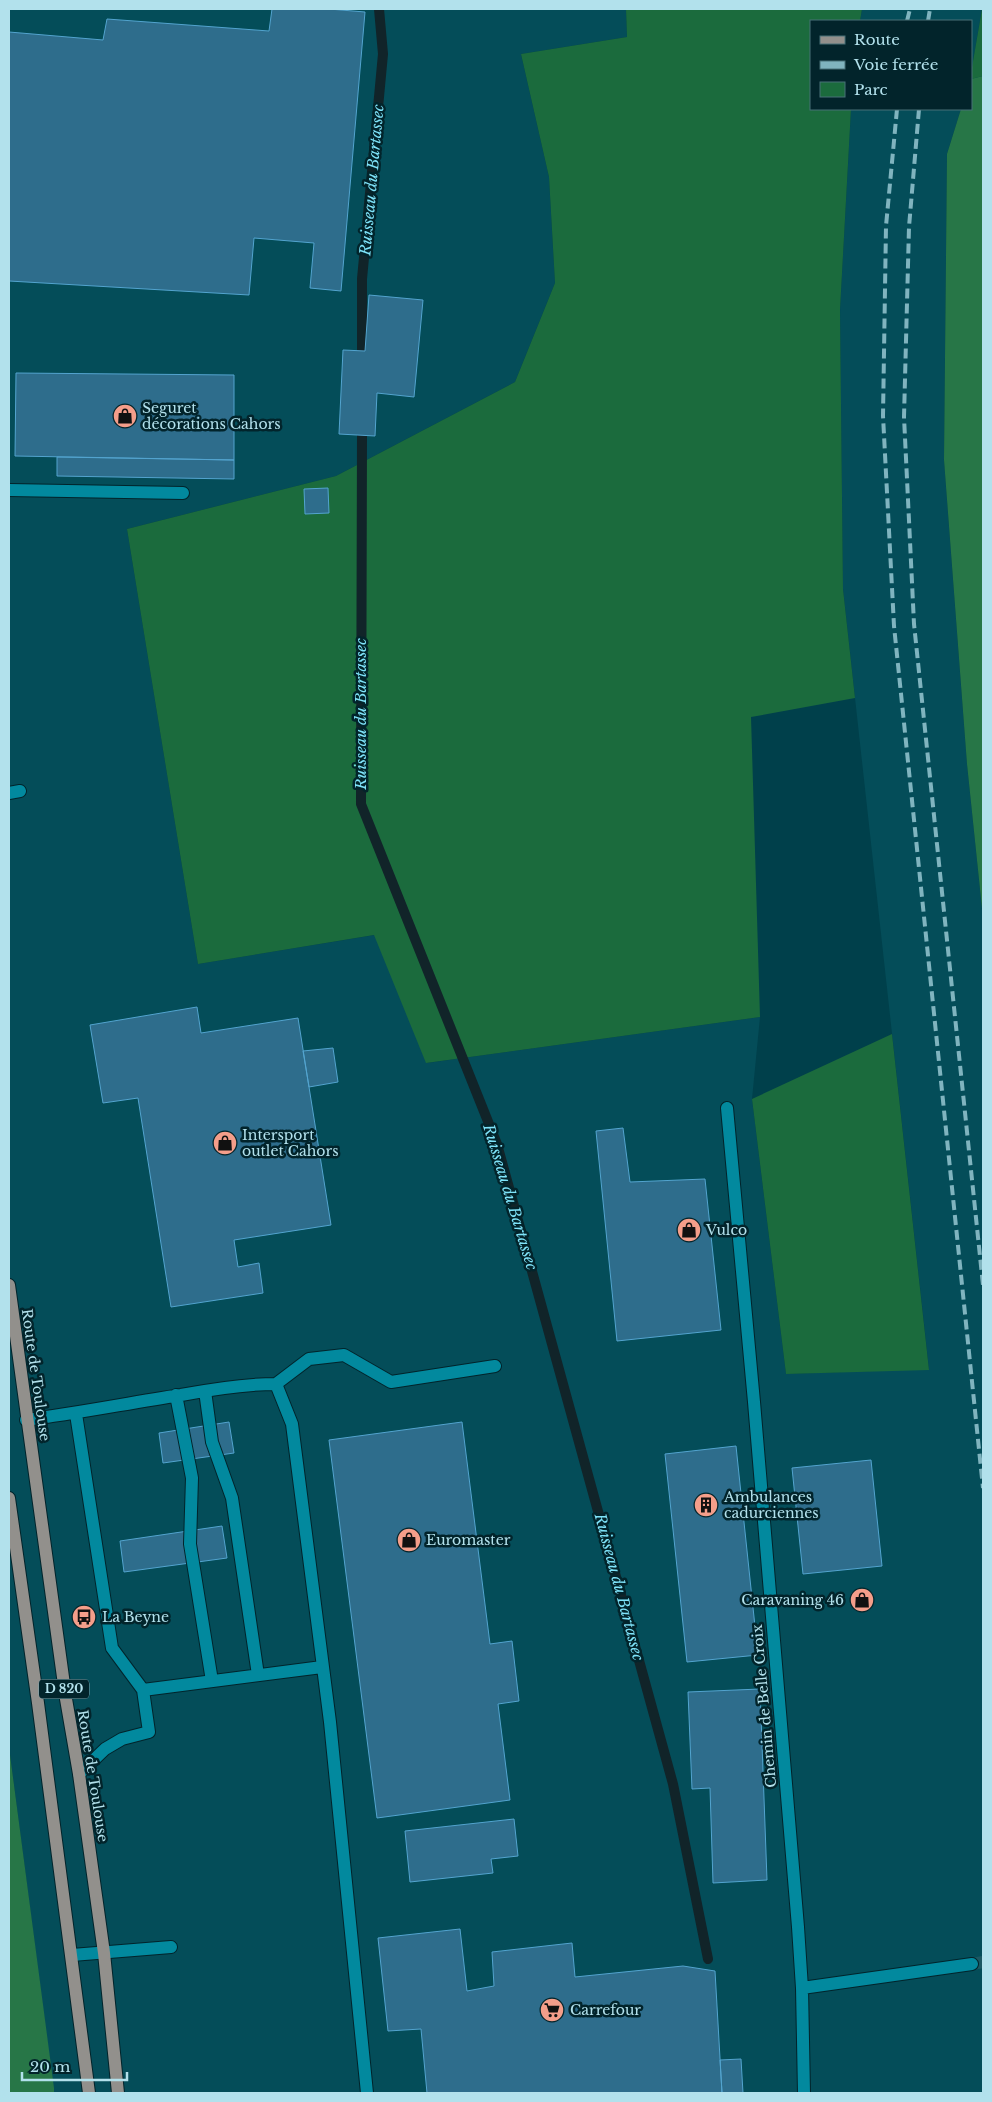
<svg xmlns="http://www.w3.org/2000/svg" width="992" height="2102" font-family="'Libre Baskerville',serif">
<style>
.built{fill:#044d59}
.green{fill:#1b6b3d}
.forest{fill:#277647}
.lines{fill:none;stroke-linecap:round;stroke-linejoin:round}
.stream{stroke:#112429;stroke-width:10}
.building{fill:#2e6d8c;stroke:#53a4cf}
.minor-tunnel{stroke:#1b5863;stroke-width:12;stroke-dasharray:12 6;stroke-linecap:butt}
.minor-casing{stroke:#02242b;stroke-width:14}
.major-casing{stroke:#02242b;stroke-width:14}
.minor{stroke:#02899e;stroke-width:12}
.major{stroke:#92908c;stroke-width:12}
.rail{stroke:#80b4bf;stroke-width:4;stroke-dasharray:10 5;stroke-linecap:butt}
.labels{text-anchor:middle;stroke-width:5;stroke-linejoin:round;paint-order:stroke}
.shield{fill:#02242b;stroke:#7da8b2;stroke-width:1}
.shield-label{font-size:12px;font-weight:bold;fill:#b2e1ec}
.poi-label{font-size:14px;fill:#b2e1ec;stroke:#02242b;text-anchor:start}
.street-label{font-size:14px;fill:#b2e1ec;stroke:#02242b}
.water-label{font-size:15px;font-style:italic;fill:#7ee3f9;stroke:#02242b}
</style>
<rect width="100%" height="100%" fill="#00404b"/>
<path class="built" d="M 9,9 L 626,9 L 627,37 L 521,54 L 549,177 L 555,283 L 515,382 L 336,476 L 127,529 L 198,964 L 375,935 L 427,1063 L 760,1017 L 752,1099 L 786,1374 L 929,1369 L 843,589 L 840,310 L 851,109 L 961,109 L 947,154 L 944,460 L 967,764 L 983,918 L 983,2093 L 54,2093 L 9,1747 Z
M 862,9 L 982,9 L 971,73 L 971,21 L 860,21 Z"/>
<path class="green" d="M 626,9 L 862,9 L 860,21 L 811,21 L 811,109 L 851,109 L 840,310 L 843,589 L 855,698 L 751,717 L 760,1017 L 426,1063 L 374,935 L 198,964 L 127,529 L 336,476 L 515,382 L 555,283 L 549,177 L 521,54 L 627,37 Z
M 982,9 L 983,76 L 971,79 L 971,73 Z
M 892,1034 L 929,1370 L 786,1374 L 752,1099 Z"/>
<path class="forest" d="M 983,76 L 983,918 L 967,764 L 944,460 L 947,154 L 961,109 L 971,109 L 971,79 Z
M 9,1747 L 54,2088 L 54,2093 L 9,2093 Z"/>
<g class="lines">
<path class="stream" d="M 362,352 L 362,279 L 383,54 L 379,9
M 362,436 L 361,804 L 497,1144 L 673,1784 L 708,1959"/>
</g>
<path class="building" d="M 272,9 L 329,9 L 365,12 L 341,291 L 310,288 L 314,243 L 254,238 L 249,295 L 9,281 L 9,32 L 103,40 L 107,19 L 269,31 Z
M 369,295 L 423,300 L 414,397 L 377,393 L 375,436 L 339,434 L 343,350 L 365,351 Z
M 16,373 L 234,375 L 234,460 L 15,456 Z
M 57,457 L 234,460 L 234,479 L 57,476 Z
M 328,488 L 329,513 L 305,514 L 304,489 Z
M 197,1007 L 201,1033 L 298,1018 L 331,1225 L 234,1240 L 238,1267 L 259,1263 L 263,1293 L 171,1307 L 138,1098 L 103,1103 L 90,1025 Z
M 333,1048 L 338,1082 L 309,1087 L 303,1051 Z
M 623,1128 L 630,1182 L 705,1179 L 721,1330 L 617,1341 L 596,1131 Z
M 229,1422 L 234,1453 L 163,1463 L 159,1433 Z
M 462,1422 L 490,1644 L 512,1641 L 519,1701 L 498,1704 L 510,1800 L 377,1818 L 329,1440 Z
M 736,1446 L 758,1655 L 687,1662 L 665,1454 Z
M 871,1460 L 882,1566 L 803,1574 L 792,1468 Z
M 222,1526 L 227,1558 L 124,1572 L 120,1541 Z
M 760,1689 L 767,1880 L 713,1883 L 710,1788 L 692,1789 L 688,1692 Z
M 514,1819 L 518,1856 L 491,1859 L 493,1873 L 410,1882 L 405,1831 Z
M 460,1929 L 467,1991 L 494,1986 L 492,1952 L 572,1943 L 575,1977 L 683,1966 L 715,1971 L 722,2093 L 427,2093 L 421,2029 L 388,2031 L 378,1938 Z
M 741,2059 L 743,2093 L 722,2093 L 720,2060 Z"/>
<g class="lines">
<path class="minor-tunnel" d="M 972,1964 L 983,1962"/>
<g class="minor-casing">
<path id="minor" d="M 9,490 L 183,493
M 9,793 L 20,791
M 727,1108 L 754,1402 L 798,1927 L 802,1988 L 804,2093
M 276,1384 L 309,1359 L 344,1355 L 391,1382 L 495,1366
M 205,1391 L 212,1442 L 232,1498 L 258,1675
M 176,1395 L 192,1478 L 190,1544 L 212,1681
M 76,1414 L 112,1648 L 143,1690
M 26,1420 C 78,1413 129,1403 181,1395 C 213,1389 244,1384 276,1384 L 292,1424 L 330,1722 L 367,2093
M 79,1774 L 105,1749 L 122,1739 L 149,1732 L 143,1690 L 322,1667
M 72,1955 L 171,1947
M 802,1988 L 972,1964"/>
</g>
<g class="major-casing">
<path id="major" d="M 9,1285 L 66,1699 L 79,1774 L 104,1953 L 118,2093
M 9,1498 L 38,1703 L 89,2093"/>
</g>
<use href="#minor" class="minor"/>
<use href="#major" class="major"/>
<path class="rail" d="M 907,21 L 910,9
M 928,21 L 930,9
M 897,109 L 886,226 L 883,416 L 894,626 L 983,1488
M 919,109 L 909,227 L 904,417 L 914,624 L 983,1285"/>
</g>
<defs>
<g id="shop-disc" transform="scale(1.25)"><circle r="9.5" fill="#f49e8a" stroke="#02242b"/><path d="M-5-2.5h2.3a2.7 3.5 0 0 1 5.4 0H5L5.5 6h-11ZM-1.5-2.5h3a1.5 2.3 0 0 0-3 0Z" fill="#111"/></g>
<g id="building-disc" transform="scale(1.25)"><circle r="9.5" fill="#f49e8a" stroke="#02242b"/><path d="M-4-6H4V6H1V3H-1V6H-4ZM-2.5-4.3h1.7v1.8h-1.7ZM.8-4.3h1.7v1.8H.8ZM-2.5-1h1.7V.8h-1.7ZM.8-1h1.7V.8H.8Z" fill="#111"/></g>
<g id="bus-disc" transform="scale(1.25)"><circle r="9.5" fill="#f49e8a" stroke="#02242b"/><path d="M-5-6H5V4H4V6H2V4H-2V6H-4V4H-5ZM-3.5-4V0h7V-4ZM-3.5 1.2v1.5H-2V1.2ZM2 1.2v1.5H3.5V1.2Z" fill="#111"/></g>
<g id="supermarket-disc" transform="scale(1.25)"><circle r="9.5" fill="#f49e8a" stroke="#02242b"/><path d="M-6-5.5h2.5l.6 2H6L4.5 2H-2.5L-4.4-4H-6ZM-1.5 3.2a1.3 1.3 0 1 0 .1 0ZM3 3.2a1.3 1.3 0 1 0 .1 0Z" fill="#111"/></g>
</defs>
<g fill-rule="evenodd">
<use href="#shop-disc" x="125" y="416"/>
<use href="#shop-disc" x="225" y="1143"/>
<use href="#shop-disc" x="689" y="1230"/>
<use href="#building-disc" x="706" y="1505"/>
<use href="#shop-disc" x="409" y="1540"/>
<use href="#shop-disc" x="862" y="1600"/>
<use href="#bus-disc" x="84" y="1617"/>
<use href="#supermarket-disc" x="552" y="2010"/>
</g>
<g class="labels">
<rect class="shield" x="39" y="1679.5" width="50" height="19" rx="4"/>
<g class="shield-label">
<text x="64" y="1693">D 820</text>
</g>
<g class="poi-label">
<text x="142" y="413">Seguret<tspan x="142" dy="16">décorations Cahors</tspan></text>
<text x="242" y="1140">Intersport<tspan x="242" dy="16">outlet Cahors</tspan></text>
<text x="706" y="1235">Vulco</text>
<text x="724" y="1502">Ambulances<tspan x="724" dy="16">cadurciennes</tspan></text>
<text x="426" y="1545">Euromaster</text>
<text x="844" y="1605" text-anchor="end">Caravaning 46</text>
<text x="102" y="1622">La Beyne</text>
<text x="570" y="2015">Carrefour</text>
</g>
<g class="street-label">
<text transform="translate(36 1375) rotate(82)" y="5">Route de Toulouse</text>
<text transform="translate(764 1706) rotate(-95)" y="5">Chemin de Belle Croix</text>
<text transform="translate(93 1776) rotate(81)" y="5">Route de Toulouse</text>
</g>
<g class="water-label">
<text transform="translate(372 180) rotate(-85)" y="5">Ruisseau du Bartassec</text>
<text transform="translate(361 714) rotate(-90)" y="5">Ruisseau du Bartassec</text>
<text transform="translate(510 1197) rotate(73)" y="5">Ruisseau du Bartassec</text>
<text transform="translate(619 1587) rotate(75)" y="5">Ruisseau du Bartassec</text>
</g>
</g>
<rect width="992" height="2102" fill="none" stroke="#b2e1ec" stroke-width="20"/>
<rect x="810" y="20" width="162" height="90" fill="#02242b" stroke="#487078"/>
<rect x="820" y="36" width="25" height="8" fill="#92908c" stroke="#487078"/>
<text x="854" y="45" font-size="15" fill="#b2e1ec">Route</text>
<rect x="820" y="61" width="25" height="8" fill="#80b4bf" stroke="#487078"/>
<text x="854" y="70" font-size="15" fill="#b2e1ec">Voie ferrée</text>
<rect x="820" y="82" width="25" height="15" fill="#1b6b3d" stroke="#487078"/>
<text x="854" y="95" font-size="15" fill="#b2e1ec">Parc</text>
<path d="M22 2072v8h105v-8" fill="none" stroke="#b2e1ec" stroke-width="2.5"/>
<text x="30" y="2072" font-size="15" fill="#b2e1ec" stroke="#02242b" stroke-width="4" paint-order="stroke">20 m</text>
</svg>
